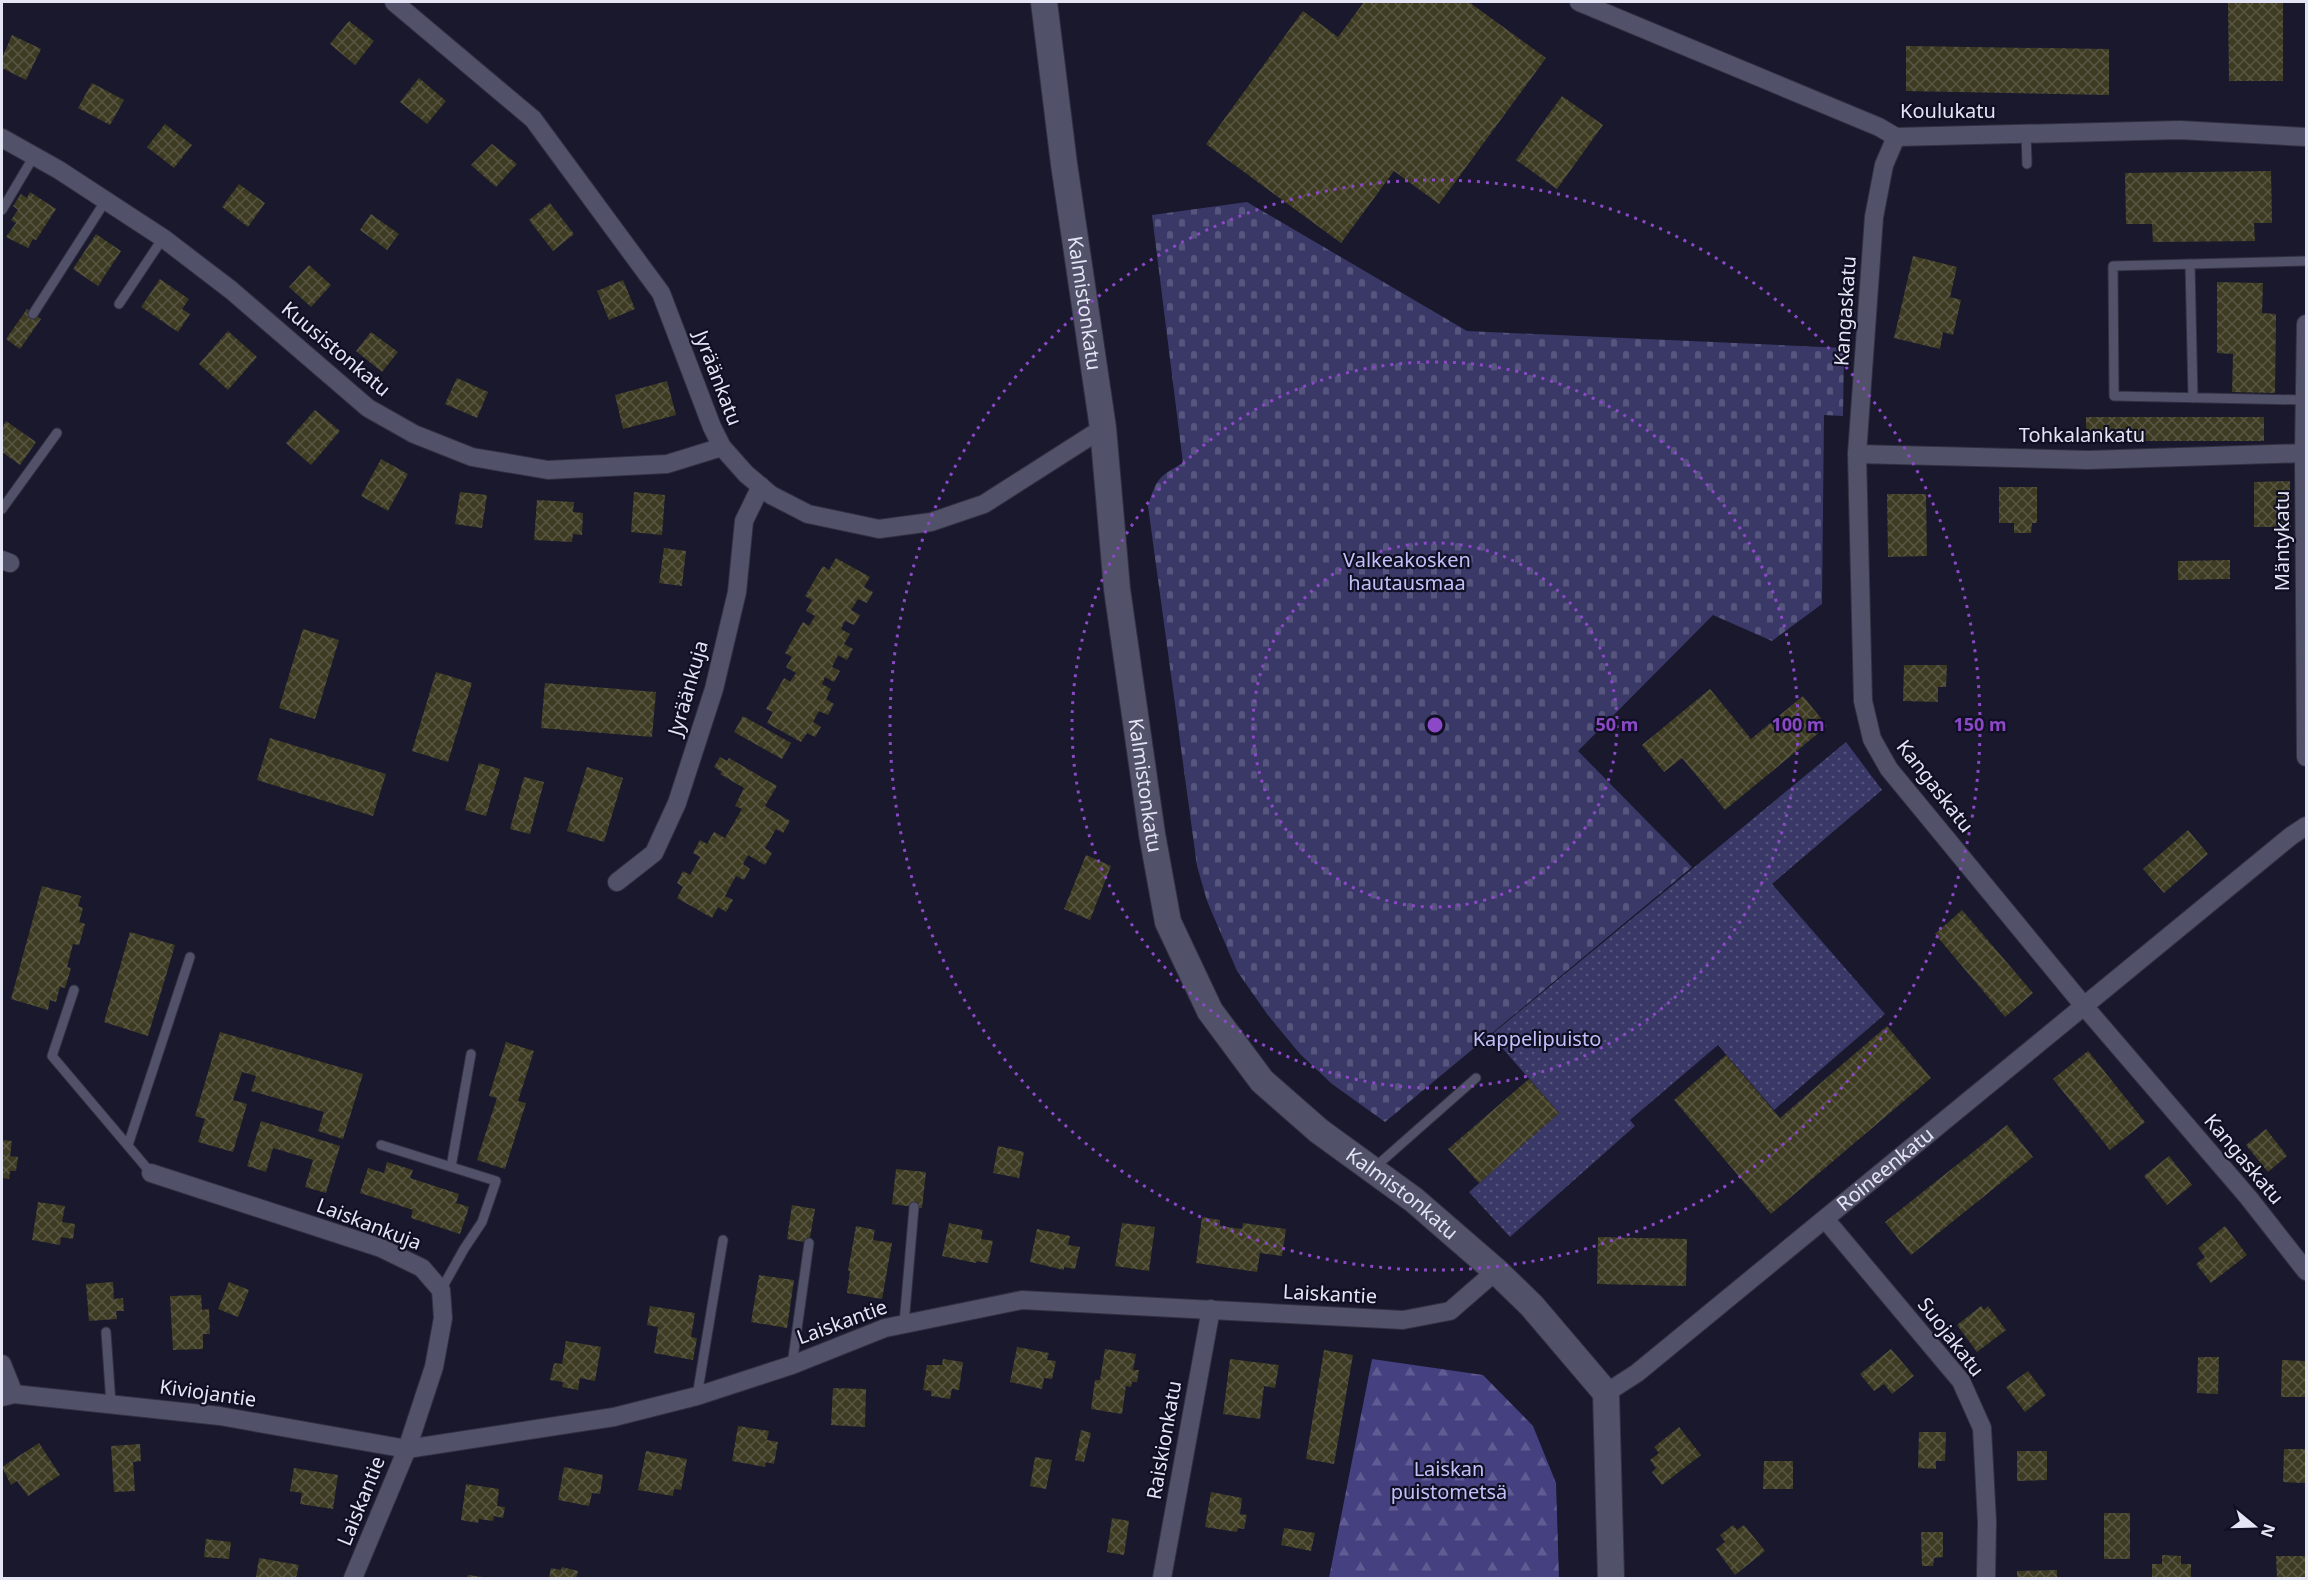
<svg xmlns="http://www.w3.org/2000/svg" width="2308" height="1580" font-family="'Noto Sans',sans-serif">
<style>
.grass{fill:url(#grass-dots)}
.forest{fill:url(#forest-firs)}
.cemetery{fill:url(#cemetery-stones)}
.building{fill:url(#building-cross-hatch)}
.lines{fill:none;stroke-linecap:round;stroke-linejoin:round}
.lane-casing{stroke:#323142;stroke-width:11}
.street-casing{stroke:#323142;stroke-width:20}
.secondary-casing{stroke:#323142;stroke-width:28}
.lane{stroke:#51516a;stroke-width:9}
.street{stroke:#51516a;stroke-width:18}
.secondary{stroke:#51516a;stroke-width:26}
.ring{fill:none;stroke:#8b48c7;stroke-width:3;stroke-dasharray:3 6}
.labels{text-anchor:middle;stroke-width:4.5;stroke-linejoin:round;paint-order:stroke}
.street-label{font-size:20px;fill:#e4e5f4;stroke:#100f23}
.park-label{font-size:20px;fill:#c1c1fa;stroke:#100f23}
.centre{fill:#8b48c7;stroke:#100f23;stroke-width:3}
.ring-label{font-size:18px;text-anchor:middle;font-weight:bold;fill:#8b48c7;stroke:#100f23;stroke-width:4.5;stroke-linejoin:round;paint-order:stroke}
</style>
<defs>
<pattern id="grass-dots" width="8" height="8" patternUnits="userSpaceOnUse" patternTransform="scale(1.5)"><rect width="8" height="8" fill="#3a3867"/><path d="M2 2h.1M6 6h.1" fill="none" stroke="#56557d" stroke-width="1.8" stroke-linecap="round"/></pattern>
<pattern id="forest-firs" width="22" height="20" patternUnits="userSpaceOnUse" patternTransform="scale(1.5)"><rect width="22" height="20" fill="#45407f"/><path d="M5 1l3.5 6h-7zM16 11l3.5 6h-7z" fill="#605b92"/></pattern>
<pattern id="cemetery-stones" width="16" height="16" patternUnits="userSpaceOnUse" patternTransform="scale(1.5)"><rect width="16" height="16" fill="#3a3867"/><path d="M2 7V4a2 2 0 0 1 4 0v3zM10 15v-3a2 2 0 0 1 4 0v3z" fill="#56557d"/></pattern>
<pattern id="building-cross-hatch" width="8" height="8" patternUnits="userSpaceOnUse" patternTransform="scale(1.5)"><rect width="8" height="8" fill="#3d3b22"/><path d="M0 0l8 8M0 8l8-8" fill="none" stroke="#595743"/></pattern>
</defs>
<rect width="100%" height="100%" fill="#19182d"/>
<path class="grass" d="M 1846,742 L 1882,790 L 1772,884 L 1885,1014 L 1774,1110 L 1718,1045 L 1630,1120 L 1635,1126 L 1510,1237 L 1469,1192 L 1559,1113 L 1491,1035 Z"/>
<path class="forest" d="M 1372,1359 L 1483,1375 L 1533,1426 L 1556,1483 L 1559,1578 L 1329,1578 Z"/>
<path class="cemetery" d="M 1247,202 L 1467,331 L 1844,348 L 1843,416 L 1824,415 L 1822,604 L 1772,641 L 1713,615 L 1578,751 L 1692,867 L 1385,1122 L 1332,1084 L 1300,1054 L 1267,1014 L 1237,971 L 1207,901 L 1197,866 L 1148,506 C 1157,478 1158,477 1183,463 L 1152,215 Z"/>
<path class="building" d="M 1364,2 L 1469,2 L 1546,58 L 1439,204 L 1394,171 L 1341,243 L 1206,144 L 1303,11 L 1338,37 Z
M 2228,2 L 2283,2 L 2283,81 L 2229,81 Z
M 349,21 L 374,41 L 355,65 L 330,44 Z
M 12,35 L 41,49 L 26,80 L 2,68 L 2,58 Z
M 1906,46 L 2109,49 L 2109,95 L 1906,91 Z
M 419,78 L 446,101 L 427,124 L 400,102 Z
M 92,83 L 124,100 L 110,125 L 78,108 Z
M 1562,96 L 1603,125 L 1557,189 L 1516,160 Z
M 165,124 L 192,145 L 174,168 L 147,147 Z
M 492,144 L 517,164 L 496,187 L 471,165 Z
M 2271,171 L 2272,223 L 2254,223 L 2255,241 L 2153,242 L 2152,224 L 2126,224 L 2125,173 Z
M 239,184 L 265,203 L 248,227 L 222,207 Z
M 30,192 L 56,209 L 36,240 L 33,239 L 28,248 L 6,237 L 16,223 L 11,220 L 18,210 L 13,206 L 21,194 L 27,198 Z
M 550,203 L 574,234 L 553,251 L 529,220 Z
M 371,214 L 399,234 L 387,250 L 360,230 Z
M 96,234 L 121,251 L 98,286 L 73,269 Z
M 1913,256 L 1957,267 L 1950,297 L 1961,300 L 1953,335 L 1943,332 L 1940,349 L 1894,338 Z
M 309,265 L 331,285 L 311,307 L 289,287 Z
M 160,279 L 189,299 L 182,309 L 190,314 L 178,332 L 141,307 Z
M 623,280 L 635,309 L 609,320 L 597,291 Z
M 2217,282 L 2263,283 L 2262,313 L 2276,314 L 2275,393 L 2232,392 L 2233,354 L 2217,353 Z
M 27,309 L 41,319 L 20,349 L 6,339 Z
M 228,331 L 257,357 L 228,390 L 199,364 Z
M 371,332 L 398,352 L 382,372 L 356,351 Z
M 457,378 L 488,392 L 477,418 L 445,404 Z
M 667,381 L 676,415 L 623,429 L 615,395 Z
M 315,410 L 340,431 L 311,465 L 286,443 Z
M 2086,417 L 2264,417 L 2264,441 L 2086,441 Z
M 6,421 L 36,442 L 20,465 L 2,452 L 2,428 Z
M 381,459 L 408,474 L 388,511 L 361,496 Z
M 2290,481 L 2291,527 L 2254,527 L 2254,482 Z
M 1999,487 L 2037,487 L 2037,523 L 2032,523 L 2031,533 L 2014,533 L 2014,523 L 1999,523 Z
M 460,492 L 487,495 L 482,528 L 455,524 Z
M 634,492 L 665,495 L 662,535 L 631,532 Z
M 1887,494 L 1926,494 L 1927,556 L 1888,557 Z
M 537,500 L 574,502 L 573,512 L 583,513 L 582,535 L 573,534 L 572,542 L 534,540 Z
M 664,548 L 686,551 L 682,586 L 659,583 Z
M 836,558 L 870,577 L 864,587 L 873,592 L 867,603 L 858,599 L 851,610 L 860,615 L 854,625 L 845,621 L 841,629 L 850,634 L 844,644 L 853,649 L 847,660 L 838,655 L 832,667 L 840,671 L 834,682 L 825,677 L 822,684 L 831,689 L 826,699 L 834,704 L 828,715 L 819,711 L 813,722 L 821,727 L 815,737 L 807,733 L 801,742 L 767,723 L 773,712 L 766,709 L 784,678 L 790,682 L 796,673 L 786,667 L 792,657 L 785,653 L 803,622 L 809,626 L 815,616 L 806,611 L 812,600 L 805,596 L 823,566 L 829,570 Z
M 2230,560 L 2230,579 L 2178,580 L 2178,561 Z
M 303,629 L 339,640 L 315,719 L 279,708 Z
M 1904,665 L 1947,665 L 1946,687 L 1938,687 L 1938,702 L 1903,701 Z
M 436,672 L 472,683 L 448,762 L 412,751 Z
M 545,683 L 656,692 L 652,737 L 541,728 Z
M 1710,689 L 1751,739 L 1803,696 L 1827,726 L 1725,810 L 1682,758 L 1664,772 L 1642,745 Z
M 743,716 L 791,743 L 782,759 L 734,732 Z
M 270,738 L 386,774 L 373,816 L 257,780 Z
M 720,757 L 727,761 L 729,758 L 777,786 L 765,806 L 790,821 L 783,833 L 776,829 L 765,848 L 772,853 L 765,865 L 748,855 L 743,864 L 750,869 L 744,880 L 736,876 L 725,896 L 733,900 L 726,912 L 718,907 L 712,918 L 677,898 L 683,887 L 677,883 L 683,871 L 690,875 L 700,857 L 693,853 L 700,840 L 707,844 L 714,832 L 725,838 L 742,809 L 735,806 L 744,788 L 720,774 L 722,772 L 714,767 Z
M 479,763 L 500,769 L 486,816 L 465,810 Z
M 587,767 L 623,778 L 604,842 L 567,831 Z
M 524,777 L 544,782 L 530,834 L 510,829 Z
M 2188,830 L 2208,854 L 2164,893 L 2143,869 Z
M 1086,855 L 1111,866 L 1090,920 L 1064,909 Z
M 42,886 L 81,896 L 78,906 L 83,908 L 79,922 L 85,924 L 79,945 L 73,944 L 67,967 L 71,968 L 65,988 L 60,987 L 56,1002 L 50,1000 L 48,1010 L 11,999 Z
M 1962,910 L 2033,993 L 2005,1017 L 1935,934 Z
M 130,932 L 175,945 L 148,1036 L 104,1022 Z
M 1887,1026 L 1931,1078 L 1771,1214 L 1674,1100 L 1726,1055 L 1780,1118 Z
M 220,1032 L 363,1074 L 343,1139 L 318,1131 L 324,1112 L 251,1091 L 256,1076 L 242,1072 L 233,1100 L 247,1104 L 233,1152 L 198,1142 L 205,1119 L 195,1116 Z
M 506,1042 L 534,1051 L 518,1101 L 526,1103 L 505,1169 L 477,1160 L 497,1098 L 489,1096 Z
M 2088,1051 L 2145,1122 L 2110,1150 L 2053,1079 Z
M 1529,1079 L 1559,1113 L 1479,1183 L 1448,1149 Z
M 261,1121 L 340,1146 L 326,1193 L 305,1187 L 313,1160 L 273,1148 L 266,1172 L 247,1166 Z
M 2007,1125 L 2033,1157 L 1911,1255 L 1885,1222 Z
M 2266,1129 L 2287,1156 L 2268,1172 L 2246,1145 Z
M 2,1140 L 12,1141 L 10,1156 L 18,1157 L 16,1171 L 10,1171 L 9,1179 L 2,1178 Z
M 998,1146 L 1024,1152 L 1019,1178 L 993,1173 Z
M 2169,1156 L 2192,1185 L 2167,1205 L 2144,1176 Z
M 387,1162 L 413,1170 L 410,1178 L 459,1194 L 456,1203 L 469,1207 L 460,1234 L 411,1218 L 413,1210 L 360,1193 L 368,1168 L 384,1173 Z
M 896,1169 L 926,1172 L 922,1208 L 892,1204 Z
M 38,1202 L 65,1206 L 62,1222 L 75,1224 L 73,1239 L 61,1237 L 60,1245 L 32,1240 Z
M 792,1205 L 815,1209 L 809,1243 L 787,1239 Z
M 1202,1217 L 1220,1220 L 1220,1226 L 1242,1229 L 1243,1223 L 1286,1229 L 1282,1256 L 1260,1253 L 1257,1272 L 1196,1263 Z
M 949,1223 L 983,1230 L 981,1239 L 993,1241 L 988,1263 L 977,1261 L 976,1263 L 942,1256 Z
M 1122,1223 L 1155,1227 L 1149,1271 L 1115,1266 Z
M 856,1226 L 875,1230 L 873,1240 L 892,1243 L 882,1299 L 847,1293 L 850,1271 L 848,1271 Z
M 2225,1226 L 2247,1255 L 2211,1283 L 2196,1264 L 2205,1257 L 2198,1248 Z
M 1037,1229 L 1070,1236 L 1068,1245 L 1080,1247 L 1075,1269 L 1064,1267 L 1064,1270 L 1030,1262 Z
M 1598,1237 L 1687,1239 L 1686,1286 L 1597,1284 Z
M 759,1275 L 794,1280 L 787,1328 L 751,1322 Z
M 113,1282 L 114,1299 L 123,1298 L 124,1311 L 116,1311 L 117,1319 L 89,1321 L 86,1284 Z
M 229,1282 L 249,1290 L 238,1317 L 218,1309 Z
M 201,1295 L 202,1310 L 209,1309 L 210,1334 L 203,1334 L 203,1349 L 173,1350 L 170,1296 Z
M 650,1306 L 695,1313 L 691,1337 L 697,1338 L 693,1360 L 654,1353 L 658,1327 L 647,1325 Z
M 1981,1306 L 1984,1310 L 1988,1306 L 2006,1330 L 1977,1352 L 1957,1325 Z
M 566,1341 L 601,1347 L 595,1381 L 580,1378 L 578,1390 L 562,1387 L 563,1382 L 550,1380 L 554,1363 L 562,1364 Z
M 1017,1347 L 1049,1353 L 1047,1360 L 1056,1361 L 1052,1379 L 1044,1378 L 1042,1389 L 1010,1382 Z
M 1105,1349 L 1136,1354 L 1133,1370 L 1139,1370 L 1137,1382 L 1132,1382 L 1131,1387 L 1126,1386 L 1122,1414 L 1091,1409 L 1095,1380 L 1100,1380 Z
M 1891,1349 L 1914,1376 L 1892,1394 L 1884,1384 L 1874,1391 L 1860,1374 Z
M 1324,1350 L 1353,1355 L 1334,1464 L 1306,1459 Z
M 2198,1357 L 2219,1357 L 2218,1394 L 2197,1393 Z
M 943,1359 L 963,1362 L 959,1390 L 952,1389 L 950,1399 L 931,1396 L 931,1391 L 923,1390 L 927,1365 L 942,1365 Z
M 1230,1359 L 1279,1365 L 1275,1388 L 1264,1386 L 1260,1419 L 1223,1414 Z
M 2282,1360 L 2306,1361 L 2306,1397 L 2281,1397 Z
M 2028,1371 L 2046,1395 L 2025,1412 L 2006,1387 Z
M 833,1388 L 866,1389 L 865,1427 L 831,1425 Z
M 738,1426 L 769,1431 L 767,1440 L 778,1442 L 774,1464 L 766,1462 L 765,1467 L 732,1461 Z
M 1679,1427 L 1701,1455 L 1662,1485 L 1652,1472 L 1656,1468 L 1650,1460 L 1659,1453 L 1654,1447 Z
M 1081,1430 L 1091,1433 L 1084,1462 L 1075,1460 Z
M 1919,1432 L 1946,1432 L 1945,1461 L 1936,1461 L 1936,1469 L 1918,1468 Z
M 39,1443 L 60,1475 L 28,1496 L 17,1481 L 11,1485 L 2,1467 Z
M 140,1444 L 141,1461 L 133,1462 L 135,1491 L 114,1492 L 111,1446 Z
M 2284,1449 L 2306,1449 L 2306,1483 L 2283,1482 Z
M 646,1451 L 687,1459 L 681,1490 L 674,1489 L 673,1496 L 638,1490 Z
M 2017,1451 L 2047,1451 L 2047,1480 L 2017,1481 Z
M 1035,1457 L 1052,1460 L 1046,1489 L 1030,1486 Z
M 1764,1461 L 1793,1461 L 1793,1489 L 1763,1489 Z
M 564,1467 L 603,1475 L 600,1494 L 592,1493 L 589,1506 L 558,1500 Z
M 294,1468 L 338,1475 L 333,1509 L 300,1504 L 302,1493 L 290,1491 Z
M 466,1484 L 499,1489 L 497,1506 L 505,1507 L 503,1518 L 494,1516 L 493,1521 L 479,1519 L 478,1523 L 461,1520 Z
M 1211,1492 L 1242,1498 L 1240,1514 L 1247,1515 L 1244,1529 L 1238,1528 L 1237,1532 L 1205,1527 Z
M 2104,1513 L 2130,1513 L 2130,1559 L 2104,1559 Z
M 1112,1518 L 1129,1521 L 1124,1555 L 1107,1552 Z
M 1733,1525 L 1737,1530 L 1744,1525 L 1765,1551 L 1735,1575 L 1716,1549 L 1725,1542 L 1720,1535 Z
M 1284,1528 L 1315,1533 L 1311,1551 L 1281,1545 Z
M 1921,1532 L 1943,1532 L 1943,1557 L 1934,1558 L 1933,1566 L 1922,1566 Z
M 206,1539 L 231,1542 L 229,1559 L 204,1557 Z
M 2162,1555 L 2181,1556 L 2181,1564 L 2191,1564 L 2191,1578 L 2152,1578 L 2152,1564 L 2162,1564 Z
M 2276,1556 L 2306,1556 L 2306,1578 L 2277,1578 Z
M 259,1558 L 299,1565 L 296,1578 L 256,1577 Z
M 562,1567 L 578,1571 L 576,1578 L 549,1578 L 551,1568 L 561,1570 Z
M 2057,1570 L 2057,1578 L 2017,1578 L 2017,1571 Z
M 468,1575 L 483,1577 L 483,1578 L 467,1578 Z"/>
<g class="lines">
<g class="lane-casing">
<path id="lane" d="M 2026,133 L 2027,164
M 2,210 L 34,156
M 2190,264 L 2193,398
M 119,304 L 163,238
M 33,314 L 106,200
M 2305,400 L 2114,396 L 2113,266 L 2306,261
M 2,509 L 57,433
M 74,990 L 52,1056 L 151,1173
M 128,1145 L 190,957
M 381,1145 L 496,1181 L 482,1222 L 464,1249 L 441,1290
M 451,1167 L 471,1054
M 1374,1168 L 1476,1078
M 904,1324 L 914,1207
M 106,1332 L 111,1404
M 792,1365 L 809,1243
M 697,1396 L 723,1240"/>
</g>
<g class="street-casing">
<g id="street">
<path d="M 394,2 L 533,119 L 661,293 L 712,427 L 722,447 L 746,474 L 771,495 L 808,514 L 879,529 L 931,522 L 984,504 L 1103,428"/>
<path d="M 1579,2 L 1879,127 L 1896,137 L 2180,130 L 2306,137"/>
<path d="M 1896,137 L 1884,165 L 1874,217 L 1857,454 L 1863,701 L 1872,739 L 1889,769 L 2084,1006 L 2248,1197 L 2306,1271"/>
<path d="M 2,138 L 59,170 L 163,238 L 231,290 L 368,408 L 414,434 L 472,457 L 548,470 L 667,464 L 722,447"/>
<path d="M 2306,324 L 2304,454 L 2306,757"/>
<path d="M 1857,454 L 2088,460 L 2306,453"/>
<path d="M 2,560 L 10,563"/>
<path d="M 617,882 L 654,853 L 677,803 L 714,689 L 737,592 L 744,521 L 761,486"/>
<path d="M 151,1173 L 381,1248 L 422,1268 L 441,1290 L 443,1318 L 434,1367 L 407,1449 L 353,1578"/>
<path d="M 1825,1219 L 1961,1381 L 1982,1428 L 1987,1522 L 1986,1578"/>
<path d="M 2,1364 L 14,1394"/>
<path id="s1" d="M 1606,1393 L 1637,1373 L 2291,836 L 2306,826"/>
<path d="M 2,1397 L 14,1394 L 220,1416 L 407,1449 L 614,1417 L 697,1396 L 792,1365 L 885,1328 L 1022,1300 L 1403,1320 L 1450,1311 L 1496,1271"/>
<path d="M 1162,1578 L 1211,1309"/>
</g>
</g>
<g class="secondary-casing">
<g id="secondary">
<path id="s2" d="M 1044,2 L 1064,164 L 1103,428 L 1117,589 L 1152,834 L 1168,922 L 1210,1011 L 1262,1081 L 1319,1131 L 1414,1200 L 1496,1271 L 1532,1306 L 1606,1393 L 1611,1578"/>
</g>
</g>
<use href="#lane" class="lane"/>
<use href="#street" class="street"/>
<use href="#secondary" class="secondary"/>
</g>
<g class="ring">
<circle cx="1435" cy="725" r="182"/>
<circle cx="1435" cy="725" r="363"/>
<circle cx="1435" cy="725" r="545"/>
</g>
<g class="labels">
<g class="street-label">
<text x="1948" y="118">Koulukatu</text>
<text dy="7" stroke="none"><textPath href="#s2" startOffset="304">Kalmistonkatu</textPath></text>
<text transform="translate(1845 311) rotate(-86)" y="7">Kangaskatu</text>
<text transform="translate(336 349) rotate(40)" y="7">Kuusistonkatu</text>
<text transform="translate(718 378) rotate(69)" y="7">Jyräänkatu</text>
<text x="2082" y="442">Tohkalankatu</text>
<text transform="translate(2282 541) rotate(-90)" y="7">Mäntykatu</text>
<text transform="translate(688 688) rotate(-74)" y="7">Jyräänkuja</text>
<text dy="7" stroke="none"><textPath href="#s2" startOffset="790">Kalmistonkatu</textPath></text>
<text transform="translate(1935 786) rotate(52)" y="7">Kangaskatu</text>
<text transform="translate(2244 1159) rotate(50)" y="7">Kangaskatu</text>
<text dy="7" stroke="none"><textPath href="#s1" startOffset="358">Roineenkatu</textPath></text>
<text dy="7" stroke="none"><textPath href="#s2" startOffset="1294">Kalmistonkatu</textPath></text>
<text transform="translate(369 1224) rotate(21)" y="7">Laiskankuja</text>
<text transform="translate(1330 1294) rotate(3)" y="7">Laiskantie</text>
<text transform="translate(842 1322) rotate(-20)" y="7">Laiskantie</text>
<text transform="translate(1951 1337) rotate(52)" y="7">Suojakatu</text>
<text transform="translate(208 1393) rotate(8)" y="7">Kiviojantie</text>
<text transform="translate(1164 1440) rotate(-80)" y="7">Raiskionkatu</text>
<text transform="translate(361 1501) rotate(-68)" y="7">Laiskantie</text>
</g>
<g class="park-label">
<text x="1407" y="567">Valkeakosken<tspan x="1407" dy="23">hautausmaa</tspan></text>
<text x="1537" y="1046">Kappelipuisto</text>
<text x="1449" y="1476">Laiskan<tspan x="1449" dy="23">puistometsä</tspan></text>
</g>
</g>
<circle cx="1435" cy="725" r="9" class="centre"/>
<g class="ring-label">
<text x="1617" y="731">50 m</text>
<text x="1798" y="731">100 m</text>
<text x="1980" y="731">150 m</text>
</g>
<rect width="2308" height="1580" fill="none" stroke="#e4e5f4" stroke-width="6"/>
<g transform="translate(2254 1526) rotate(109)" stroke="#100f23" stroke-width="4.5" paint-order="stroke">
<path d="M0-4.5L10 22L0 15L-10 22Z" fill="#e4e5f4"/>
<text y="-9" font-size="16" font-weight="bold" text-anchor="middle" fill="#e4e5f4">N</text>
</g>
</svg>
